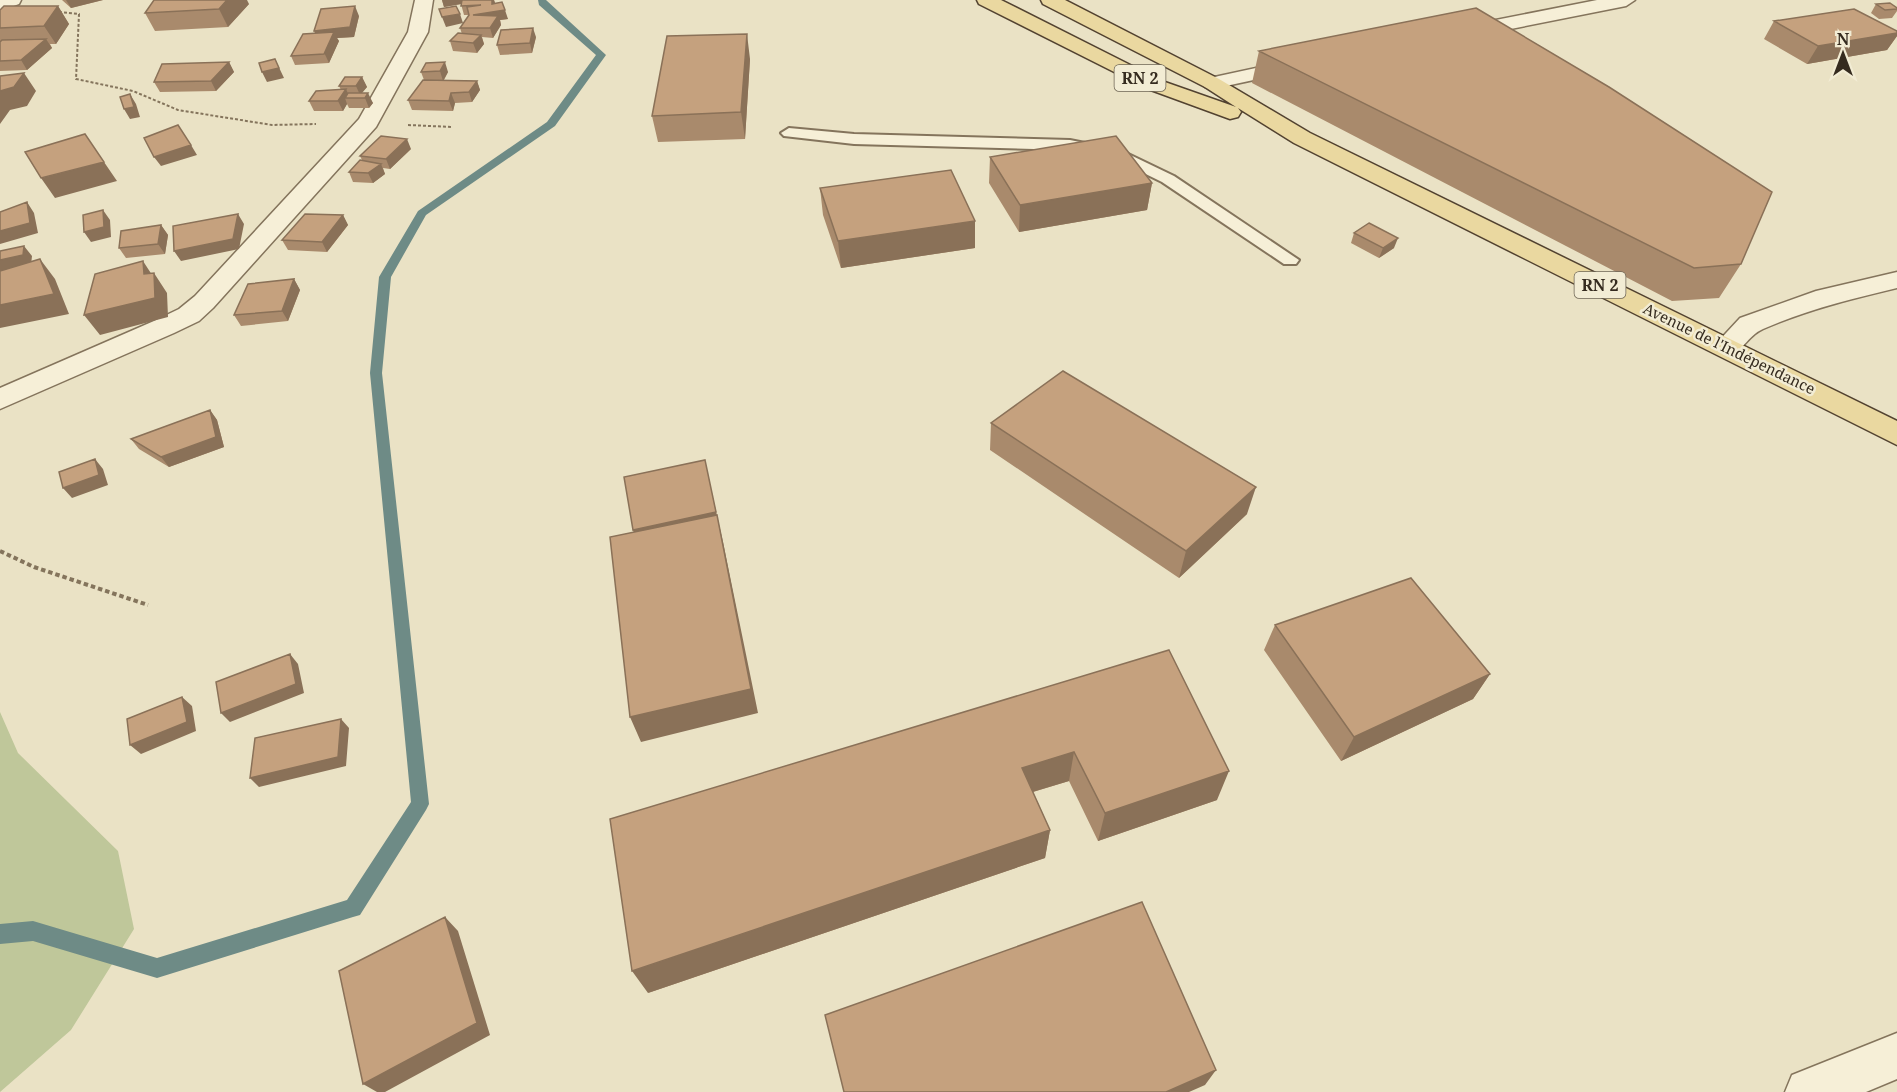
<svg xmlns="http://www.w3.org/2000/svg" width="1897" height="1092" font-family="'Noto Serif',serif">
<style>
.green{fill:#bfc79a}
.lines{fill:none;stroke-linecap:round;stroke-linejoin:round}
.stream{fill:#6e8b86;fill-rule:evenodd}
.lane-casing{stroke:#84745c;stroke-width:4}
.street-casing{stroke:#84745c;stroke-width:3}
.primary-casing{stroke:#524230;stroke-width:3}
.path-far1{stroke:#84745c;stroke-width:2;stroke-dasharray:3 2;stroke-linecap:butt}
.path{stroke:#84745c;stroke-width:4;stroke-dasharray:4.5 3;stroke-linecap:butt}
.lane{fill:#f6efd7;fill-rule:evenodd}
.street{fill:#f6efd7;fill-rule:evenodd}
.primary{fill:#ead8a0;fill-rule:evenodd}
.wall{fill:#a98a6c}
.shaded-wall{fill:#8a7158}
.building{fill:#c5a17e;stroke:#8a7158;stroke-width:1.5}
.labels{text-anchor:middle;stroke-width:5;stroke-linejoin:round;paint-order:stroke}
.far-street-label{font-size:15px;fill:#352b1f;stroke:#f2ecd4}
.shield{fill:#f2ecd4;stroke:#6e6555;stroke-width:1.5}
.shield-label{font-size:16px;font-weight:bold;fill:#352b1f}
</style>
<rect width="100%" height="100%" fill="#eae2c5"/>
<path class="green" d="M 0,712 L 18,753 L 118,851 L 134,929 L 71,1030 L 0,1092 Z"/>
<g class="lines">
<path class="stream" d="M 538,0 L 546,0 L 606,55 L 555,126 L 426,215 L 391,277 L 382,373 L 429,804 L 426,810 L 360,915 L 353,917 L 157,978 L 33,941 L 0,944 L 0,924 L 33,921 L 157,958 L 347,900 L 411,802 L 370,373 L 379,277 L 418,211 L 547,122 L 596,55 L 539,5 Z"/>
<g class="lane-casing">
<path id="lane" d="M 789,128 L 854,134 L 1070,140 L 1120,150 L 1174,176 L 1299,260 L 1296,264 L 1284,264 L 1162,182 L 1111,157 L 1070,150 L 854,144 L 784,136 L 781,133 Z"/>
</g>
<g class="street-casing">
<path id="street" d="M 0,0 L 21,0 L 19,4 L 0,11 Z
M 415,0 L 433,0 L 428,32 L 376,127 L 213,308 L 199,321 L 174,333 L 0,409 L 0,388 L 154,321 L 179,309 L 195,296 L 359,119 L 408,32 Z
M 1597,0 L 1635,0 L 1626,6 L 1460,39 L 1450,33 L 1460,27 Z
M 1298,59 L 1305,61 L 1308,65 L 1305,69 L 1212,89 L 1205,87 L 1202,83 L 1205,79 Z
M 1897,272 L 1897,288 C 1851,299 1806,310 1763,329 C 1744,337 1742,360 1717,353 L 1713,347 L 1740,318 L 1816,291 Z
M 1897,1033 L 1897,1079 L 1866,1092 L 1785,1092 L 1792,1075 Z"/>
</g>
<g class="primary-casing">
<path id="primary" d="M 977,0 L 1001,0 L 1162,81 L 1236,107 L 1205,87 L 1043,4 L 1041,0 L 1065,0 L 1219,79 L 1310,133 L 1897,421 L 1897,445 L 1294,143 L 1238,108 L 1241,112 L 1238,117 L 1230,119 L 1148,89 L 979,4 Z"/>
</g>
<path class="path-far1" d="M 59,12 L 79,14 L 76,79 L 133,91 L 178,110 L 272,125 L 316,124
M 408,125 L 452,127"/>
<path class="path" d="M 0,551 L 34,567 L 148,605"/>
<use href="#lane" class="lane"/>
<use href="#street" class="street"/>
<use href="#primary" class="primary"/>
</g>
<path class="wall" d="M 62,0 L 103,0 L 71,8 Z
M 442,0 L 494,0 L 495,3 L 508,19 L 500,20 L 501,25 L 493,38 L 482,37 L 484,44 L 477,53 L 453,51 L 450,41 L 462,34 L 460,28 L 469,15 L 464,15 L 461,4 L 444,7 Z
M 249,4 L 228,27 L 155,31 L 145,13 Z
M 1876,4 L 1897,8 L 1897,11 L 1892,18 L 1879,19 L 1871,13 Z
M 58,6 L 69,24 L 56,44 L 50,44 L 52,48 L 27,70 L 0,71 L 0,10 Z
M 359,16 L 354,37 L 337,38 L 339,41 L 329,63 L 295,65 L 291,56 L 315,33 Z
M 1774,21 L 1897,31 L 1897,36 L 1887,50 L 1807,64 L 1764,39 Z
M 536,37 L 532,53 L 500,55 L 497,45 Z
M 1259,51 L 1741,264 L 1719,298 L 1672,301 L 1252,83 Z
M 750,59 L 745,139 L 658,142 L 652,116 Z
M 229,62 L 234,72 L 216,91 L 160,92 L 154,82 Z
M 426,63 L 448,72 L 444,80 L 477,81 L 480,90 L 472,102 L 455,103 L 453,111 L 412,110 L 408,100 L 424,80 L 421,72 Z
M 362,77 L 367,87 L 362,93 L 373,103 L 369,108 L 349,108 L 347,104 L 343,111 L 314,111 L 309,101 L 341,90 L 339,86 Z
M 411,149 L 390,169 L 383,168 L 385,174 L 373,183 L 353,182 L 349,172 L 362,160 L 360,156 Z
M 990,157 L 1152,183 L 1147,210 L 1019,232 L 989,183 Z
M 820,188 L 975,221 L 975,248 L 841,268 L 823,215 Z
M 343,215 L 348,225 L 327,252 L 288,250 L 282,240 Z
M 161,225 L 168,235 L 165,254 L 126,258 L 119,248 Z
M 1354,233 L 1394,248 L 1379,258 L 1351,243 Z
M 294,279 L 300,290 L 288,321 L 241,326 L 234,315 Z
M 210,410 L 217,420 L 224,447 L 169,467 L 139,449 L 131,439 Z
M 991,423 L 1247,514 L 1179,578 L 990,450 Z
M 1275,625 L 1490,674 L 1473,699 L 1341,761 L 1264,650 Z
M 1169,650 L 1217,800 L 1098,841 L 1069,781 L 1033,792 L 1050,830 L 1045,858 L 648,993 Z"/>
<path class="shaded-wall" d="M 66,0 L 103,0 L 71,8 Z
M 227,0 L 247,0 L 249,4 L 228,27 L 219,9 Z
M 442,0 L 477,0 L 478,1 L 444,7 Z
M 492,0 L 494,0 L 495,3 L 505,10 L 508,19 L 500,20 L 501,25 L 493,38 L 490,28 L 473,15 L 492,4 Z
M 58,6 L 69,24 L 56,44 L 44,26 Z
M 355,6 L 359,16 L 354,37 L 337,38 L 339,41 L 329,63 L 314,31 Z
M 460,14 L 463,23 L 446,27 L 442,17 Z
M 533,28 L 536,37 L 532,53 L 530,43 Z
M 1897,33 L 1897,36 L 1887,50 L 1807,64 L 1818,46 Z
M 747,34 L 750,59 L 745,139 L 741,112 Z
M 481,35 L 484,44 L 477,53 L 473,43 Z
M 46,39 L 52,48 L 27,70 L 21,60 Z
M 275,59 L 284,78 L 267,82 L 262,72 Z
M 229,62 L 234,72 L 216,91 L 211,81 Z
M 445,62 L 448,72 L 443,81 L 440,71 Z
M 24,73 L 36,91 L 27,106 L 10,110 L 0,124 L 0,91 Z
M 362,77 L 367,87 L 360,95 L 356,86 Z
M 477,81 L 480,90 L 472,102 L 469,92 Z
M 346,89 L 350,98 L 345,98 L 347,104 L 343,111 L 338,101 Z
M 368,93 L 373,103 L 369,108 L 365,98 Z
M 451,93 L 455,103 L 453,111 L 449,101 Z
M 130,94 L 136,104 L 140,117 L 130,119 L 124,109 Z
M 407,139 L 411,149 L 390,169 L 386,159 Z
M 191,145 L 197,155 L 161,166 L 154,157 Z
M 104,162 L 117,181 L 55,198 L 41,178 Z
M 381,164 L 385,174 L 373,183 L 368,173 Z
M 1152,183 L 1147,210 L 1019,232 L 1020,205 Z
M 27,202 L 34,213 L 38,233 L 0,244 L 0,231 Z
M 103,210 L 110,220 L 111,237 L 91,242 L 84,232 Z
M 238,214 L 244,224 L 239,249 L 181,261 L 174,251 Z
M 343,215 L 348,225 L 327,252 L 322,242 Z
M 975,221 L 975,248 L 841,268 L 838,241 Z
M 161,225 L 168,235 L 165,254 L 158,244 Z
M 1398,238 L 1394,248 L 1379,258 L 1383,248 Z
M 24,246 L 32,256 L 31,265 L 0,272 L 0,260 Z
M 40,259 L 55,279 L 69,314 L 0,328 L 0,305 Z
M 143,261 L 154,278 L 154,273 L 167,293 L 168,317 L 100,335 L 84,315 L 144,274 Z
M 294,279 L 300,290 L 288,321 L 282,311 Z
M 210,410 L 217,420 L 224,447 L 169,467 L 161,457 Z
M 95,459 L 103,469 L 108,485 L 72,498 L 63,488 Z
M 709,480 L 723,542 L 758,713 L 641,742 L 630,717 L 639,549 L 633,530 Z
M 1256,487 L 1247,514 L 1179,578 L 1186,551 Z
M 290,654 L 298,664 L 304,693 L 230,722 L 221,713 Z
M 1490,674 L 1473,699 L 1341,761 L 1354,737 Z
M 182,697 L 192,706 L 196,731 L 141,754 L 130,745 Z
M 341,719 L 349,728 L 346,766 L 259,787 L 250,778 Z
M 1074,752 L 1069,781 L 1019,796 L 1022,768 Z
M 1229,771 L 1217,800 L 1098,841 L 1105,813 Z
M 1050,830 L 1045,858 L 648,993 L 632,971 Z
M 445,917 L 458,931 L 490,1035 L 385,1092 L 377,1092 L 363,1084 Z
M 1216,1070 L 1205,1085 L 1189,1092 L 1166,1092 Z"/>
<path class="building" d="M 154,0 L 227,0 L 219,9 L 145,13 Z
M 462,0 L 492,0 L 492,4 L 502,2 L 505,10 L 473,15 L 498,16 L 490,28 L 460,28 L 469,15 L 467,7 L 481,5 L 461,6 Z
M 1890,3 L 1897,8 L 1897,9 L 1885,10 L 1876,4 Z
M 4,6 L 58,6 L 44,26 L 0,28 L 0,10 Z
M 355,6 L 350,27 L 314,31 L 321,9 Z
M 456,6 L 460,14 L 442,17 L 439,9 Z
M 1476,8 L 1609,87 L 1772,192 L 1741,264 L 1694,268 L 1259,51 Z
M 1854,9 L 1897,31 L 1897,33 L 1818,46 L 1774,21 Z
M 533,28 L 530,43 L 497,45 L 501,30 Z
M 334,32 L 324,54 L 291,56 L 303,34 Z
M 458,33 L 481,35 L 473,43 L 450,41 Z
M 747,34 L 741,112 L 652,116 L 667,36 Z
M 46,39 L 21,60 L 0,61 L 0,42 L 2,40 Z
M 275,59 L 279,68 L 262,72 L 259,63 Z
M 229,62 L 211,81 L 154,82 L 162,64 Z
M 445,62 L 440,71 L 421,72 L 426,63 Z
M 24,73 L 14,87 L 0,91 L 0,76 Z
M 345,77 L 362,77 L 356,86 L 339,86 Z
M 423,80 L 477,81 L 469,92 L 451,93 L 449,101 L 408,100 Z
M 346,89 L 338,101 L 309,101 L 316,91 Z
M 348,93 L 368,93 L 365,98 L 345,98 Z
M 130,94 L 134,107 L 124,109 L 120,97 Z
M 178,125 L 191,145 L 154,157 L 144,138 Z
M 85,134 L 104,162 L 41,178 L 25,152 Z
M 381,136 L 407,139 L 386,159 L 360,156 Z
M 1116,136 L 1152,183 L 1020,205 L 990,157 Z
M 360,160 L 381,164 L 368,173 L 349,172 Z
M 951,170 L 975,221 L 838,241 L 820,188 Z
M 27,202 L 30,223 L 0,231 L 0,212 Z
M 103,210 L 104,227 L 84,232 L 83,215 Z
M 238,214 L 233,239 L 174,251 L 173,226 Z
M 305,214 L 343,215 L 322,242 L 282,240 Z
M 1369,223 L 1398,238 L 1383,248 L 1354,233 Z
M 161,225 L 158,244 L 119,248 L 121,231 Z
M 24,246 L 23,255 L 0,260 L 0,251 Z
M 40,259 L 54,294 L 0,305 L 0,271 Z
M 143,261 L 144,274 L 154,273 L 155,298 L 84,315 L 95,274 Z
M 294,279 L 282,311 L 234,315 L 248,284 Z
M 1063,371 L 1256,487 L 1186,551 L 991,423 Z
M 210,410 L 216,437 L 161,457 L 131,439 Z
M 95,459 L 99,475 L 63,488 L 59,472 Z
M 705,460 L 716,512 L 633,530 L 624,477 Z
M 717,515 L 751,689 L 630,717 L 610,537 Z
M 1411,578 L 1490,674 L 1354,737 L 1275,625 Z
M 1169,650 L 1229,771 L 1105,813 L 1074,752 L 1022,768 L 1050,830 L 632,971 L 610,819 Z
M 290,654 L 296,684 L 221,713 L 216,682 Z
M 182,697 L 187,722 L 130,745 L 127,719 Z
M 341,719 L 338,757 L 250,778 L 255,738 Z
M 1142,902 L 1216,1070 L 1166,1092 L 844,1092 L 825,1015 Z
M 445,917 L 477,1023 L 363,1084 L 339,971 Z"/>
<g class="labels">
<g class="far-street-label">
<text transform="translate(1729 349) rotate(26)" y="5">Avenue de l'Indépendance</text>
</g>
<g class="shield">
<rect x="1114.5" y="65" width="51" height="26" rx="4.5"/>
<rect x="1574.5" y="272" width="51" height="26" rx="4.5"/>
</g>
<g class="shield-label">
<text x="1140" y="84">RN 2</text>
<text x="1600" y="291">RN 2</text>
</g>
</g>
<g transform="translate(1843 54)" stroke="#f2ecd4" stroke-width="4.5" paint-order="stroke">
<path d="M0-4.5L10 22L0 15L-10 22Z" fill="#352b1f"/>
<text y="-9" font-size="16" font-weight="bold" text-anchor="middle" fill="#352b1f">N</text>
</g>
</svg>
